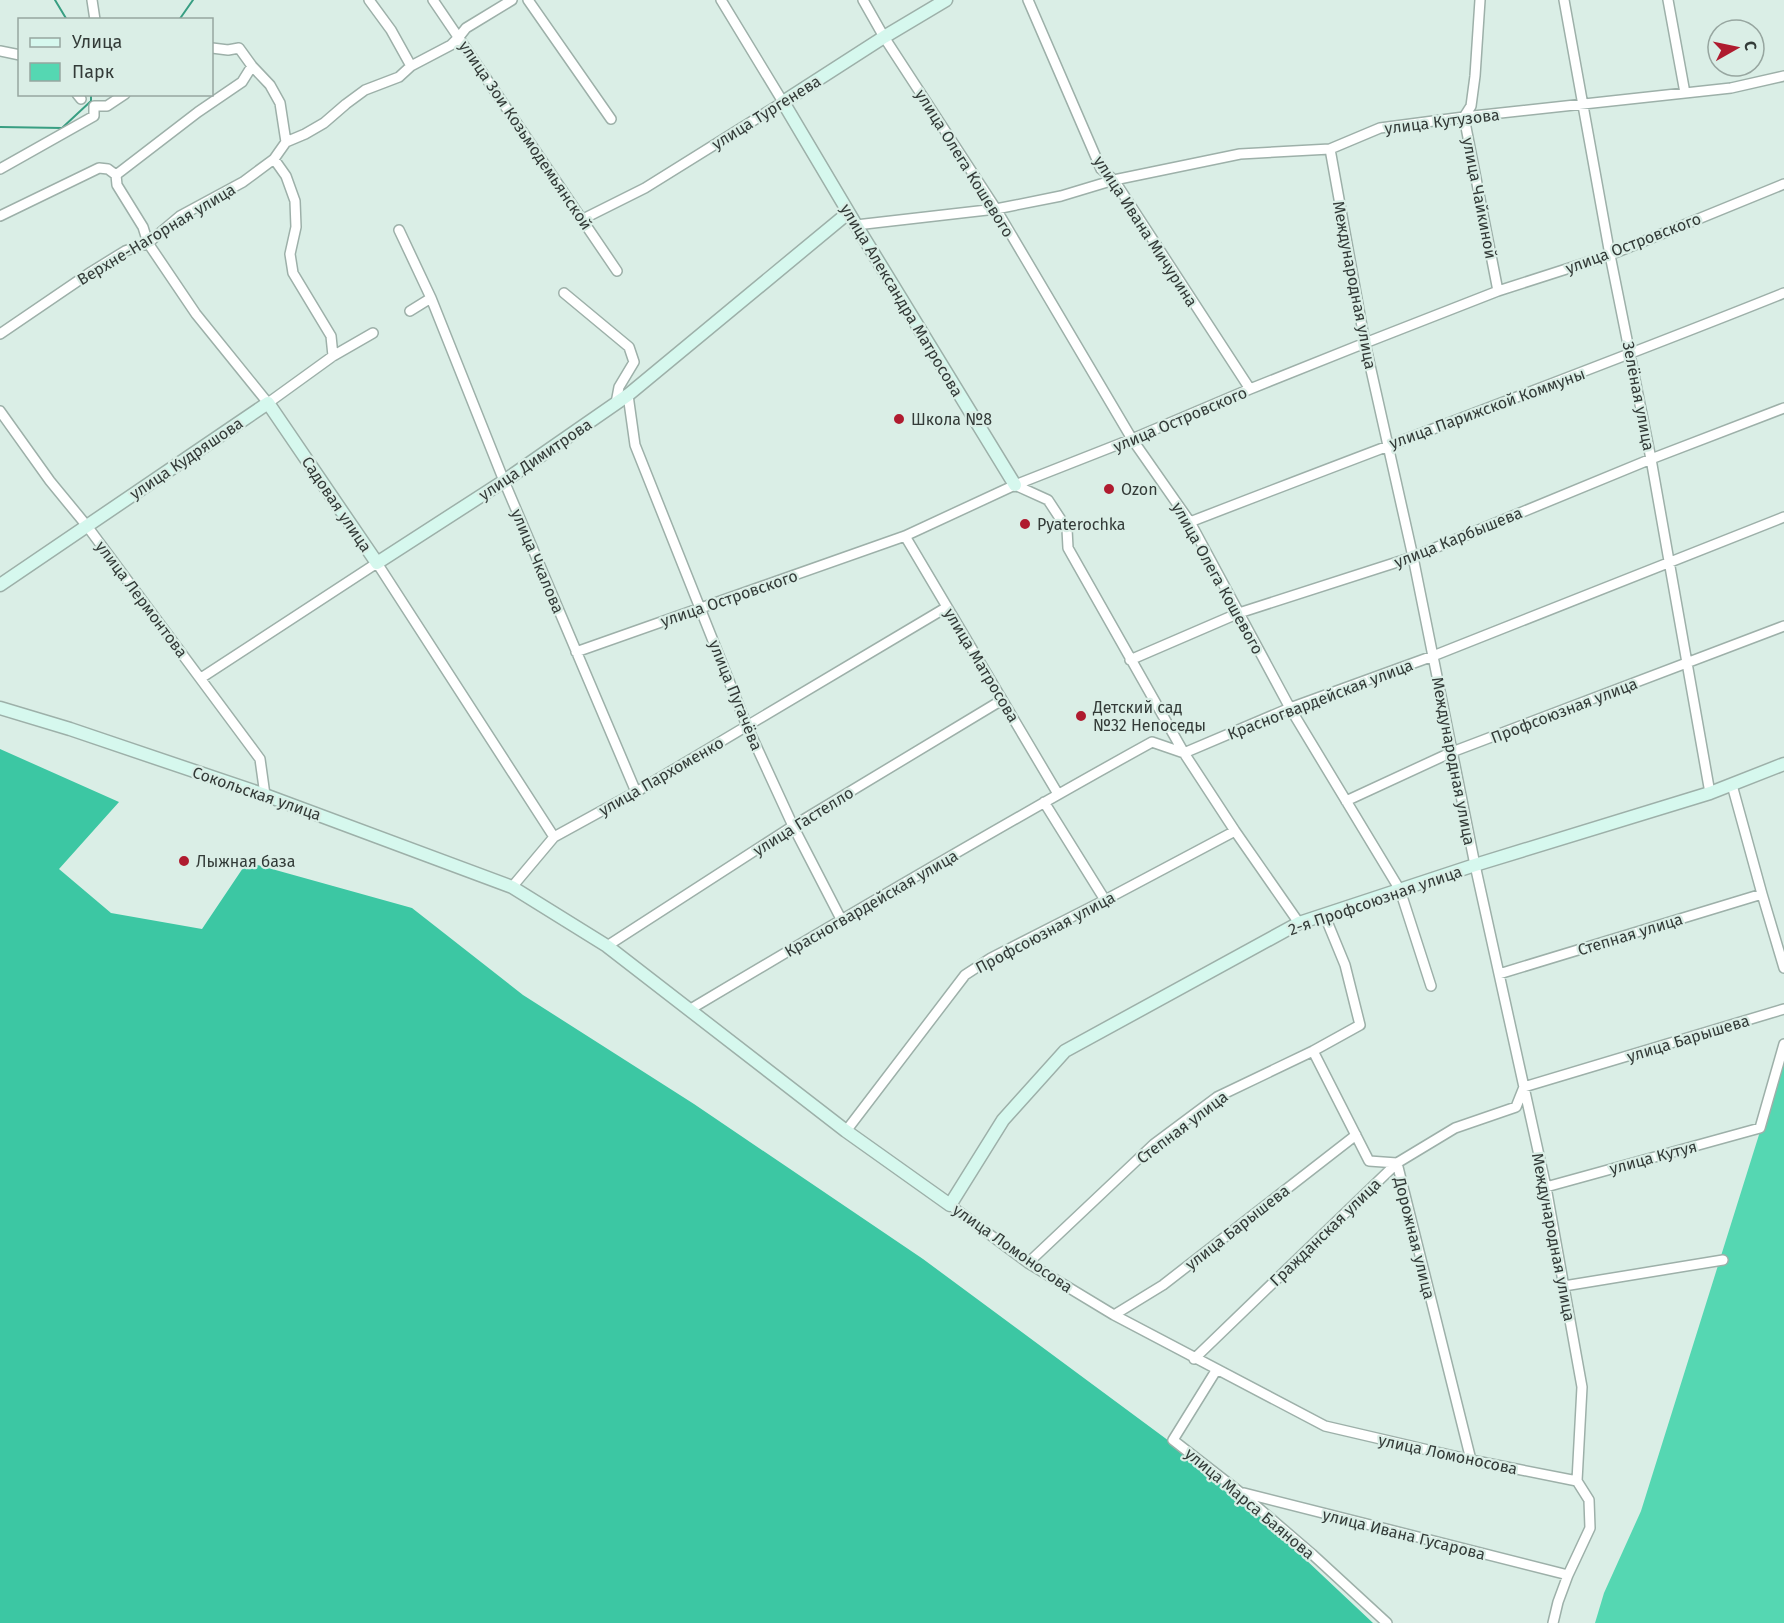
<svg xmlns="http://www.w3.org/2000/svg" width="1784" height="1623" font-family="'Fira Sans',sans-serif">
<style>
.green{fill:#55d7b2}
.forest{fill:#3cc7a3}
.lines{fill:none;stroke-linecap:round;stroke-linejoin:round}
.stream{stroke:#389e82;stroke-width:2}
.street-casing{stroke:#9db0a9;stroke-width:12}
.secondary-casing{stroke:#9db0a9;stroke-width:15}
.street{stroke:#fff;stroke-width:9}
.secondary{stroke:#d6f8ee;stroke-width:12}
.poi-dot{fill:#af1b2f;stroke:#daeee6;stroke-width:2}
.labels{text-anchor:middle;stroke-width:4.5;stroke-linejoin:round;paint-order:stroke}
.street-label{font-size:16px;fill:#333b38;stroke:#daeee6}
.poi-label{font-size:16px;fill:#333b38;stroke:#daeee6;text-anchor:start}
</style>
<rect width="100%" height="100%" fill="#daeee6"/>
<path class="green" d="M 1784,1055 L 1784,1623 L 1595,1623 L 1604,1593 L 1641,1511 Z"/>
<path class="forest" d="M 0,749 L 119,802 L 59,869 L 111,913 L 202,929 L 247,862 L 412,908 L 523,995 L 694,1104 L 923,1259 L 1219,1478 L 1373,1623 L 0,1623 Z"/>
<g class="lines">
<path class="stream" d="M 55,0 L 67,20
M 179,20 L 193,0
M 0,127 L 62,128 L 91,101 L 91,94"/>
<g class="street-casing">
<path id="street" d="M 92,0 L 95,20
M 369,0 L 391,30 L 411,66
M 433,0 L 617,271
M 528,0 L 611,119
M 863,0 L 884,37 L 996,209 L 1132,439 L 1190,522 L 1290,708 L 1400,890 L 1431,986
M 1028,0 L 1101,169 L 1114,180 L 1250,389
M 1480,0 L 1475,76 L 1471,106 L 1464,117 L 1498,291
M 1564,0 L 1610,255 L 1651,459 L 1710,793
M 1668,0 L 1685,93
M 212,48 L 228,50 L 239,48 L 252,66 L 270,85 L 280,103 L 286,142
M 0,51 L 20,55
M 77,94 L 81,99
M 1330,149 L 1365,343 L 1413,557 L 1475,865 L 1546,1187 L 1582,1387 L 1577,1481
M 274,159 L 286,176 L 295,201 L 296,227 L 290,254 L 293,273 L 331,336 L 333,356
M 0,169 L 94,116 L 94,106 L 107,106 L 125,94
M 116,175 L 117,185 L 143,227 L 148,243 L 196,314 L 268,403 L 333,356 L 373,333
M 116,175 L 198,112 L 242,82 L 252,66
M 0,216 L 99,168 L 108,169 L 116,175
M 583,219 L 645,188 L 783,102 L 721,0
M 856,225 L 996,209 L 1061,196 L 1114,180 L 1240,154 L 1330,149 L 1380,128 L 1464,117 L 1731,88 L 1784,76
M 399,230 L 431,298 L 504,481 L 636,792
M 564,293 L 629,347 L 634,362 L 619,387 L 616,403
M 410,311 L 431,298
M 0,334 L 91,272 L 125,251 L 148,243 L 180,216 L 243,182 L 274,159 L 286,142 L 305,134 L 324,123 L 346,104 L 365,90 L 399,77 L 411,66 L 451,45 L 459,37 L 466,28 L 512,0
M 628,395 L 635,445 L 747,726 L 793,826 L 841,919
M 0,411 L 50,481 L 87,526 L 260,759 L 265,795
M 1015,485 L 1048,500 L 1067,529 L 1068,548 L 1184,753 L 1235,831 L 1299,923
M 1190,522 C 1388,445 1587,372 1784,293
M 905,536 L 1058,794
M 576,652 L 905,536 L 1015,485 L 1132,439 L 1250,389 L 1365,343 L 1498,291 L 1610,255 L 1784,184
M 1130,660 L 1239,613 L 1413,557 L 1651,459 L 1784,408
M 201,678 L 377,563 L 554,837
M 1732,785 L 1762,894 L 1784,968
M 1346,801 L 1452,752 L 1784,626
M 1044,802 L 1105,900
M 512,887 L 554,837 L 636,792 L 947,607
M 607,946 L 793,826 L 1002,700
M 1499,974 L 1762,894
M 689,1010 C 842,919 996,828 1152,742 L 1184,753 L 1290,708 L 1433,656 L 1784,517
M 1313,1051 L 1369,1161 L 1397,1163 L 1471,1460
M 846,1131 L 965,975 L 991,958 L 1105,900 L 1235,831
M 1546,1187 L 1760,1128 L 1784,1044
M 950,1205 L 1028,1263 L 1114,1315 L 1325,1426 L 1471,1460 L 1577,1481
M 1028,1263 L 1154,1144 L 1217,1097 L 1313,1051 L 1360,1025 L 1345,965 L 1324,914
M 1564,1286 L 1723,1260
M 1114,1315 L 1163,1285 L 1356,1135
M 1194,1359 L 1397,1163 L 1455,1128 L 1516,1107 L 1524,1087 L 1784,1009
M 1217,1369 L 1173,1440 L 1241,1493 L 1312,1554 L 1387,1623
M 1244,1493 L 1568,1575
M 1553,1623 L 1558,1602 L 1568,1575 L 1590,1528 L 1589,1500 L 1577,1481"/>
</g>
<g class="secondary-casing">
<path id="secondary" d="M 946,0 L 884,37 L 783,102 L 856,225 L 1015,485
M 0,585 L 268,403 L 377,563 L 504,481 L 628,395 L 848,213
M 0,708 L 70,729 L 265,795 L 512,887 L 607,946 L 846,1131 L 950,1205 L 1003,1120 L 1065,1051 L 1299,923 L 1475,865 L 1710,793 L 1784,764"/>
</g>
<use href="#street" class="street"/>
<use href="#secondary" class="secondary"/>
</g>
<g class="poi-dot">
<circle cx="899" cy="419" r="6"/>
<circle cx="1109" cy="489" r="6"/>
<circle cx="1025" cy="524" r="6"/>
<circle cx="1081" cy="716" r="6"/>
<circle cx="184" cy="861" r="6"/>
</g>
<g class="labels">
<g class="street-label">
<text transform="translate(766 112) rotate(-32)" y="6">улица Тургенева</text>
<text transform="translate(1442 121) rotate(-7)" y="6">улица Кутузова</text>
<text transform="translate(526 135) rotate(56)" y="6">улица Зои Козьмодемьянской</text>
<text transform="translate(965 163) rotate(58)" y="6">улица Олега Кошевого</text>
<text transform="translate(1480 198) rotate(79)" y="6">улица Чайкиной</text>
<text transform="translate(1146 231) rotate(57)" y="6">улица Ивана Мичурина</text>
<text transform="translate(156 234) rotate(-31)" y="6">Верхне-Нагорная улица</text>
<text transform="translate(1633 243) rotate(-21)" y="6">улица Островского</text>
<text transform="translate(1355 285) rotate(79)" y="6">Международная улица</text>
<text transform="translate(902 300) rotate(59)" y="6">улица Александра Матросова</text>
<text transform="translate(1639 396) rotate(79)" y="6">Зелёная улица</text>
<text transform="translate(1487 408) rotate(-20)" y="6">улица Парижской Коммуны</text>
<text transform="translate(1180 419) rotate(-23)" y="6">улица Островского</text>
<text transform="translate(186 458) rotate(-34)" y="6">улица Кудряшова</text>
<text transform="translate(535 459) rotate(-34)" y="6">улица Димитрова</text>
<text transform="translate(337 504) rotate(56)" y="6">Садовая улица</text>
<text transform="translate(1458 537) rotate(-22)" y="6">улица Карбышева</text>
<text transform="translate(538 561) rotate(67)" y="6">улица Чкалова</text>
<text transform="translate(1218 578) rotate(61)" y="6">улица Олега Кошевого</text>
<text transform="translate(729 598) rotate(-19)" y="6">улица Островского</text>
<text transform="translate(142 599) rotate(53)" y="6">улица Лермонтова</text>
<text transform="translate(982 665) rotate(59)" y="6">улица Матросова</text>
<text transform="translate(736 695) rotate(68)" y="6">улица Пугачёва</text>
<text transform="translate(1320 699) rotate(-21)" y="6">Красногвардейская улица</text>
<text transform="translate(1564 710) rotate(-21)" y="6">Профсоюзная улица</text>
<text transform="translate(1454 761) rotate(79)" y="6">Международная улица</text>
<text transform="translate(661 776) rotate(-30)" y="6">улица Пархоменко</text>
<text transform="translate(257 793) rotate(19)" y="6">Сокольская улица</text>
<text transform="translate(803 821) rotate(-32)" y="6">улица Гастелло</text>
<text transform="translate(1375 900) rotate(-19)" y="6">2-я Профсоюзная улица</text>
<text transform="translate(871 903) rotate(-30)" y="6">Красногвардейская улица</text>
<text transform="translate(1045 932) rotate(-28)" y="6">Профсоюзная улица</text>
<text transform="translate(1630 934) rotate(-17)" y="6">Степная улица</text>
<text transform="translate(1688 1038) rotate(-17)" y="6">улица Барышева</text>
<text transform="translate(1182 1127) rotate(-37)" y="6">Степная улица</text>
<text transform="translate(1653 1157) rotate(-15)" y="6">улица Кутуя</text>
<text transform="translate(1237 1227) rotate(-38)" y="6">улица Барышева</text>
<text transform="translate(1325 1232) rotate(-44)" y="6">Гражданская улица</text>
<text transform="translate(1554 1237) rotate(79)" y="6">Международная улица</text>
<text transform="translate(1415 1238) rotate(76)" y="6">Дорожная улица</text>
<text transform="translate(1013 1248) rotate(35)" y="6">улица Ломоносова</text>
<text transform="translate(1448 1454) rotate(12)" y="6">улица Ломоносова</text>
<text transform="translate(1250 1503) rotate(40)" y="6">улица Марса Баянова</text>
<text transform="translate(1404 1534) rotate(14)" y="6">улица Ивана Гусарова</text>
</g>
<g class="poi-label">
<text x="911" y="425">Школа №8</text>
<text x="1121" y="495">Ozon</text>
<text x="1037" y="530">Pyaterochka</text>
<text x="1093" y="713">Детский сад<tspan x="1093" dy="18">№32 Непоседы</tspan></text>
<text x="196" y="867">Лыжная база</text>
</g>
</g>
<rect x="18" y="18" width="195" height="78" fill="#daeee6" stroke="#97a6a0" stroke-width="1.5"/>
<rect x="30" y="38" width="30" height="9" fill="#d6f8ee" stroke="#97a6a0" stroke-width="1.5"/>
<text x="72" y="48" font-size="18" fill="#333b38">Улица</text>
<rect x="30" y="63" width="30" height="18" fill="#55d7b2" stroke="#97a6a0" stroke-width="1.5"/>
<text x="72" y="78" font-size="18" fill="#333b38">Парк</text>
<g transform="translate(1736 48) rotate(81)"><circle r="28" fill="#daeee6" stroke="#97a6a0" stroke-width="1.5"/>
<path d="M0-4.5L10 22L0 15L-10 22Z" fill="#af1b2f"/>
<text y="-9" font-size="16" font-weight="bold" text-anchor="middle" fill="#333b38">С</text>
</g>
</svg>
